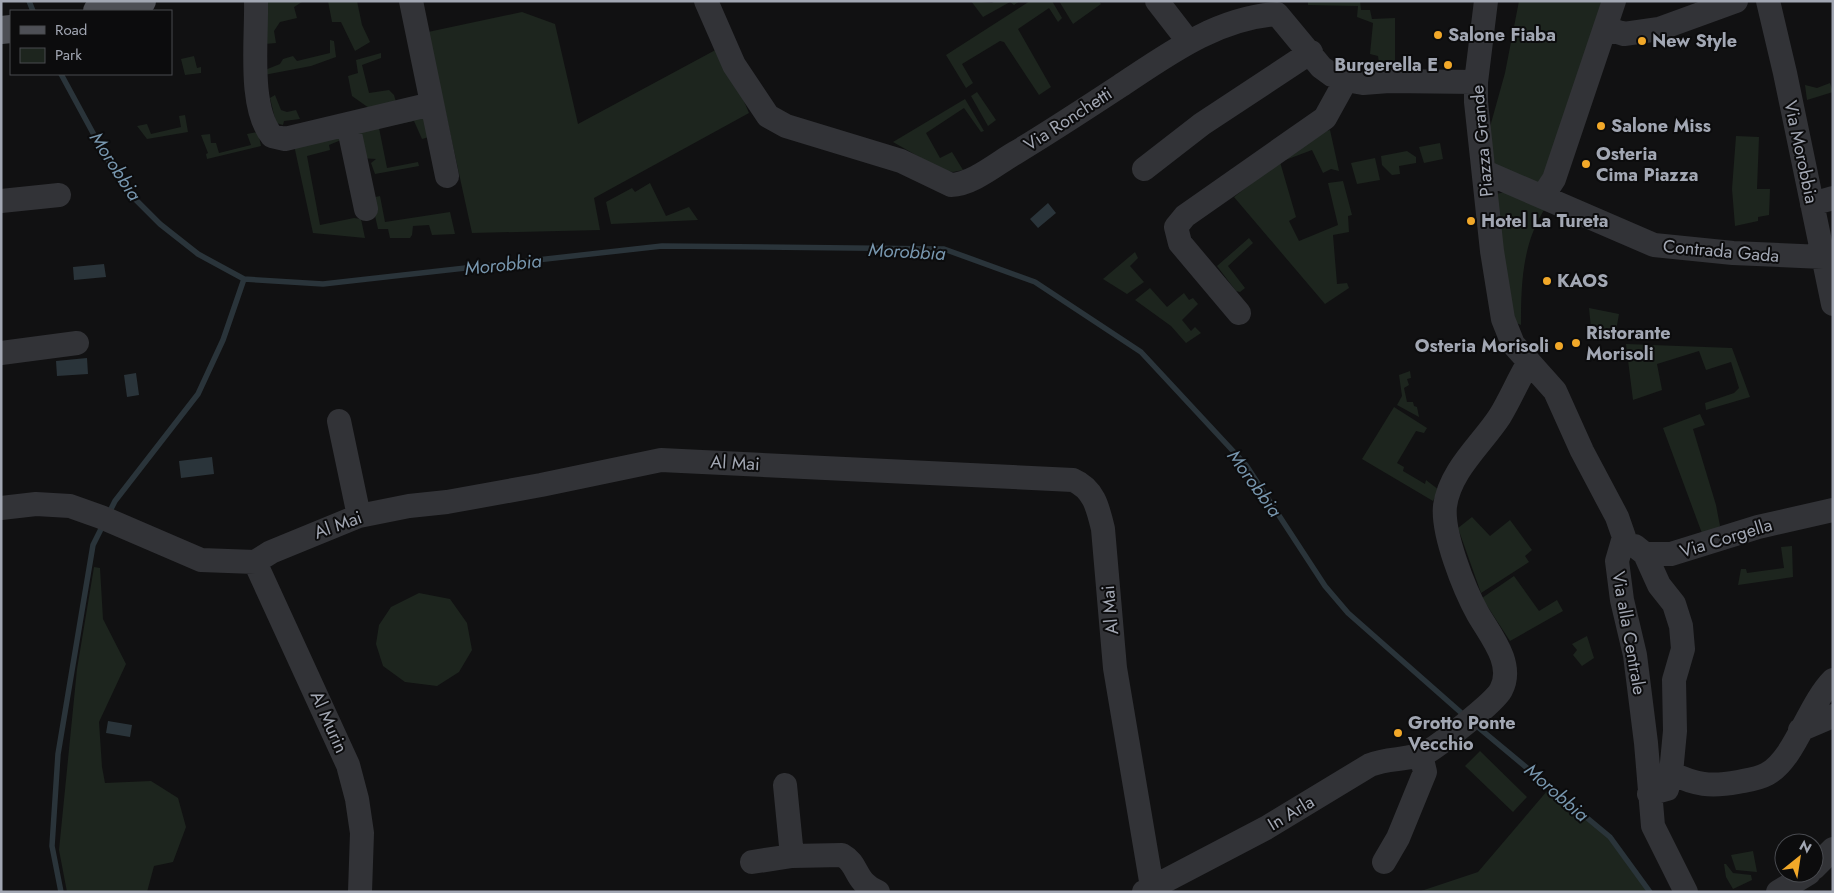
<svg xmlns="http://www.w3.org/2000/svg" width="1834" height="893" font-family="Jost,sans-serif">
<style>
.green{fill:#1d251e}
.water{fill:#2a343a}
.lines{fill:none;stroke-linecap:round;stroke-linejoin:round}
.stream{stroke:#2a343a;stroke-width:5.5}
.minor{stroke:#323337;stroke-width:24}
.major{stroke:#4e5056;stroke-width:28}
.poi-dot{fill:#f1a829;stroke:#0c0c0d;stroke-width:2}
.labels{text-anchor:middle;stroke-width:4;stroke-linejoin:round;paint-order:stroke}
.poi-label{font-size:18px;font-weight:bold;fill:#a2a7b3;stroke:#0c0c0d;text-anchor:start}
.street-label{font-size:18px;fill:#a2a7b3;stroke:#0c0c0d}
.water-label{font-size:19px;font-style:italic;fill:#7897af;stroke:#0c0c0d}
</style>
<rect width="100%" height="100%" fill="#111112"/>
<path class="green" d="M 266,1 L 302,2 L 294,7 L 297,18 L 280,22 L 274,31 L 276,43 L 265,44 Z
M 328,1 L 357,1 L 362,25 L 370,42 L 355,51 L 341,22 L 332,22 Z
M 971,1 L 992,3 L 995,1 L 1020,1 L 1014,5 L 1010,2 L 983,17 Z
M 1030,1 L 1052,1 L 1062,18 L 1058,22 L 1049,8 L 1018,29 L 1051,87 L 1039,95 L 1004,42 L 1000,41 L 962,64 L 973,83 L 966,88 L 946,55 Z
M 1059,1 L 1099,1 L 1101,4 L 1073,24 Z
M 1308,1 L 1360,1 L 1361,10 L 1370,10 L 1372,19 L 1395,18 L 1395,68 L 1380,70 L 1378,56 L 1370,54 L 1373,23 L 1357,17 L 1358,6 L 1308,5 Z
M 1519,1 L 1608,1 L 1545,171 L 1539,182 L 1535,184 L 1495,166 L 1488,134 L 1505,73 Z
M 522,12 L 555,24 L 578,124 L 721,47 L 749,113 L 594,198 L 600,230 L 472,233 L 428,32 Z
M 330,40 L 334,41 L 336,57 L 311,66 L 264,75 L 265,70 L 280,64 L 283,59 L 293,56 L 297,61 L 330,53 Z
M 381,53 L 381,58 L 362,65 L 369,93 L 389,90 L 394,95 L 396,102 L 369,108 L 352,96 L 348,76 L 358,73 L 356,60 Z
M 194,56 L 197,68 L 201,67 L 201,73 L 185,75 L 181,59 Z
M 1830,83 L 1833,92 L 1807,100 L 1805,85 L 1817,88 Z
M 977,92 L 996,120 L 988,126 L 971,96 Z
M 275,95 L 281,110 L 287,112 L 296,110 L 300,119 L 284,121 L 283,125 L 276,123 L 270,98 Z
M 965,99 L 984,131 L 981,132 L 964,108 L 926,133 L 940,158 L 952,152 L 963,170 L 953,172 L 944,171 L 893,142 Z
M 185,115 L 188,132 L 147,139 L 137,126 L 147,124 L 151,134 L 181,127 L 179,116 Z
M 422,117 L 427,121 L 429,137 L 422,139 L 414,121 L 379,128 L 387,168 L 418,162 L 419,166 L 375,174 L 371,163 L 376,159 L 361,158 L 354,130 Z
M 1330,130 L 1339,171 L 1331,169 L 1323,173 L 1312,150 L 1280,162 L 1296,217 L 1289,221 L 1299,241 L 1338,225 L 1328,183 L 1343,181 L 1352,215 L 1348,216 L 1349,232 L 1333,235 L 1337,284 L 1347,283 L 1349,288 L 1325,304 L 1234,197 L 1314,135 Z
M 258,132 L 261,146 L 207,159 L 206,154 L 208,153 L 201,135 L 210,134 L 211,143 L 216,143 L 219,153 L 251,145 L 247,134 Z
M 337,135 L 341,140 L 329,145 L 330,150 L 307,156 L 320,225 L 354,218 L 361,219 L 365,238 L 313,233 L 294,145 Z
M 1736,136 L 1759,137 L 1757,189 L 1770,189 L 1769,215 L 1758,217 L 1758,221 L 1735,226 L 1732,189 Z
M 1440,143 L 1443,159 L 1424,163 L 1419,147 Z
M 1407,151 L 1416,157 L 1416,163 L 1399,166 L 1400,174 L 1392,175 L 1382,165 L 1381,156 Z
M 1375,158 L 1380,180 L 1357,184 L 1351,163 Z
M 650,183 L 666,216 L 689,207 L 698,220 L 611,224 L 606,202 L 632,188 L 635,192 Z
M 1505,192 L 1546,207 C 1522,243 1521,284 1521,325 L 1514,322 L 1501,276 L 1496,194 Z
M 380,196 L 385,222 L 450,212 L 455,234 L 432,235 L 429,225 L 413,226 L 412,235 L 410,238 L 390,238 L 388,229 L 378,229 L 371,198 Z
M 1249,238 L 1253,243 L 1228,266 L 1245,288 L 1240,292 L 1236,291 L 1217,266 Z
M 1135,252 L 1138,258 L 1130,266 L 1144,282 L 1127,294 L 1103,279 Z
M 1150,288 L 1167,307 L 1184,293 L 1189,300 L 1193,298 L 1198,304 L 1182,320 L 1191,331 L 1195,327 L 1201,333 L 1186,343 L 1171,326 L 1135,300 Z
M 1589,308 L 1619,314 L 1616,331 L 1613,337 L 1599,335 L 1591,328 Z
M 1626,344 L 1732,348 L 1750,397 L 1706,410 L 1705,403 L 1734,393 L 1739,388 L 1731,362 L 1706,370 L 1699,351 L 1657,364 L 1662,390 L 1633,400 Z
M 1410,371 L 1411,378 L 1407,379 L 1409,385 L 1404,388 L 1407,402 L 1413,402 L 1414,406 L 1417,407 L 1419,417 L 1397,405 L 1402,396 L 1399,375 Z
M 1394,407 L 1427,428 L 1424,433 L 1416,431 L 1397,463 L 1404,467 L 1403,471 L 1425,484 L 1426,480 L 1439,490 L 1433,501 L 1362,459 Z
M 1700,414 L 1705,425 L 1693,429 L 1716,505 L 1720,526 L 1703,536 L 1663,428 Z
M 1472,517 L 1490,536 L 1510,520 L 1532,550 L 1525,556 L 1529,562 L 1481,593 L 1458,528 Z
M 1792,546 L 1793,577 L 1738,585 L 1741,569 L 1746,569 L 1747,573 L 1784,568 L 1781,547 Z
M 94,567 L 100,568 L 103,619 L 126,664 L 99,722 L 102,767 L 105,783 L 151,781 L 178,798 L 186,827 L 173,862 L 154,866 L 147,892 L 67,892 L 59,850 L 77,669 Z
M 1514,576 L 1539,611 L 1557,600 L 1563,611 L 1510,641 L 1482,598 Z
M 419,593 L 450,599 L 467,623 L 472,650 L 459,672 L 437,686 L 405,682 L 383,666 L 376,644 L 379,625 L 391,607 Z
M 1587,636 L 1594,658 L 1582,666 L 1573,655 L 1577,650 L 1572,644 Z
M 1480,751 L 1527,797 L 1513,812 L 1465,766 Z
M 1547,791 L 1610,837 L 1650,892 L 1418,892 L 1478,872 Z
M 1753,851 L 1757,872 L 1736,870 L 1731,855 Z
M 1724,864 L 1726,864 L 1733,873 L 1751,875 L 1752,880 L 1733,889 L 1726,877 Z"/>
<path class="water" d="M 1048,203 L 1056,213 L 1038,228 L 1030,219 Z
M 104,264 L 106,277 L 74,280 L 73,267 Z
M 87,358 L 88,374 L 57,376 L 56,361 Z
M 136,373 L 139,395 L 127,397 L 124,375 Z
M 212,457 L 214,474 L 181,478 L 179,461 Z
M 108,721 L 132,725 L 130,737 L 106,733 Z"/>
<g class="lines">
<path class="stream" d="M 29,1 L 33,11
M 61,74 L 106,157 L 132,196 L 160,224 L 198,254 L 244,279 L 323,284 L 662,246 L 944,249 L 1035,282 L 1141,352 L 1246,465 L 1325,586 L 1348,613 L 1466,717
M 108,515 L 115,501 L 198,394 L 223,340 L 244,279
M 1473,723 L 1610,837 L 1650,892
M 61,892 L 52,846 L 58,754 L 93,545 L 104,523"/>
<path class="minor" d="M 256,1 C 257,39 248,107 272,136 L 285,139 L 432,104
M 411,1 L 447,176
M 706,1 L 734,65 L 768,116 L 786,126 L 901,161 L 951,185 C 973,184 996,164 1015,153 C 1050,132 1085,109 1120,86 C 1168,54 1217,18 1277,14 L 1321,67 L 1332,75 L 1346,80 L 1363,83 L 1389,81 L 1476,82
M 1157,1 L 1188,41
M 1486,1 L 1476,82 L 1476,102 L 1492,251 L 1503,319 L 1513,344 L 1555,391 L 1582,451 L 1617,517 L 1624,537 L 1617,561 L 1622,600 L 1635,655 L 1646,743 L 1653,826 L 1686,892
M 1768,1 L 1785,73 L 1833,304
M 1605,28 L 1624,34 L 1659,29 L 1736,1
M 348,124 L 366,209
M 1144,169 L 1202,124 L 1311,52
M 1485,172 L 1654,245 L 1733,253 L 1823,257
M 1543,196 L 1554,179 L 1614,1
M 1,201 L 59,195
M 1812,204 L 1833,198
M 1239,313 L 1180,243 L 1176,227 L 1185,216 L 1325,118 L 1346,80
M 1,353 L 77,343
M 339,421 L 359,516
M 1,508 L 36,504 L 70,506 L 101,517 L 201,560 L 255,562 L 271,552 L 359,516 L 409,506 L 447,502 L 541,485 L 661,460 L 1073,480 C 1094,489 1098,508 1103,529 L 1115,668 L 1152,887
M 1635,546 L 1645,554 L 1671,554 L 1758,527 L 1833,510
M 1645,554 L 1659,585 L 1674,604 L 1681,626 L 1683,649 L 1674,680 L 1675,731 L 1671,773 L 1667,789 L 1649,794
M 255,562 L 348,765 L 357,799 L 362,833 L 360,892
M 1800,730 L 1833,716
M 1671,773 C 1696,785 1710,787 1738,782 C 1748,780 1758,779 1767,774 C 1795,759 1808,705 1833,680
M 792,856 L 842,855 C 860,865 853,881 878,892
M 752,862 L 792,856 L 785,785
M 1384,862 L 1398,838 L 1425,772 L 1421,755
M 1814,868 L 1833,849
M 1144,892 L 1266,828 L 1370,765 C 1389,757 1411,761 1429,751 C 1443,742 1494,703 1501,690 C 1515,664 1490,635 1478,614 C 1464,589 1442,533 1445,506 C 1450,470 1482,444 1500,416 C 1511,398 1518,380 1529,362
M 1778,892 L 1809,873"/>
<path class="major" d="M 97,11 L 142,1
M 1,30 L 11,29"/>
</g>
<g class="poi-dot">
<circle cx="1438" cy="35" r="5"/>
<circle cx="1642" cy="41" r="5"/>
<circle cx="1448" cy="65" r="5"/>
<circle cx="1601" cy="126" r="5"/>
<circle cx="1586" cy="164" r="5"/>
<circle cx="1471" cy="221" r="5"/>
<circle cx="1547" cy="281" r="5"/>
<circle cx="1576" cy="343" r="5"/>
<circle cx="1559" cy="346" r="5"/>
<circle cx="1398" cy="733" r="5"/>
</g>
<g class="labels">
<g class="poi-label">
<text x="1448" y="41">Salone Fiaba</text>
<text x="1652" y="47">New Style</text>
<text x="1438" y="71" text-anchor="end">Burgerella E</text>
<text x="1611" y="132">Salone Miss</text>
<text x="1596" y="160">Osteria<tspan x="1596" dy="21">Cima Piazza</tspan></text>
<text x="1481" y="227">Hotel La Tureta</text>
<text x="1557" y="287">KAOS</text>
<text x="1586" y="339">Ristorante<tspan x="1586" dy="21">Morisoli</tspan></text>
<text x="1549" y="352" text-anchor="end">Osteria Morisoli</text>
<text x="1408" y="729">Grotto Ponte<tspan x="1408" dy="21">Vecchio</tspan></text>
</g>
<g class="street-label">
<text transform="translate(1068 119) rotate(-33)" y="6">Via Ronchetti</text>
<text transform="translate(1482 141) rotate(-95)" y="6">Piazza Grande</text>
<text transform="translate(1801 152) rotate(78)" y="6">Via Morobbia</text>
<text transform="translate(1721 251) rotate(5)" y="6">Contrada Gada</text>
<text transform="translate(735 463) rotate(3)" y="6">Al Mai</text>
<text transform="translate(338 525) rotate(-20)" y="6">Al Mai</text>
<text transform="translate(1726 538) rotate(-17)" y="6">Via Corgella</text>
<text transform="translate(1110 610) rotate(-95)" y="6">Al Mai</text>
<text transform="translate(1629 633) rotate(80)" y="6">Via alla Centrale</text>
<text transform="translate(329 722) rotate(66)" y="6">Al Murin</text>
<text transform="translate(1291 813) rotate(-31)" y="6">In Arla</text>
</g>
<g class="water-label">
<text transform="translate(116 166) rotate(57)" y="7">Morobbia</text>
<text transform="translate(907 251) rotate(3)" y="7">Morobbia</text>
<text transform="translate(503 264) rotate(-6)" y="7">Morobbia</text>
<text transform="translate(1255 483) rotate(54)" y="7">Morobbia</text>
<text transform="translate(1557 792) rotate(41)" y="7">Morobbia</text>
</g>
</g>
<rect width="1834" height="893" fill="none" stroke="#a2a7b3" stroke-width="5"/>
<rect x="10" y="10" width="162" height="65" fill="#0c0c0d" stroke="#484a4f"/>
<rect x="20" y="26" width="25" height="8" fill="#4e5056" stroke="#484a4f"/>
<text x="55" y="35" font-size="15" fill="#a2a7b3">Road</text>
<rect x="20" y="48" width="25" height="15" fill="#1d251e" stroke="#484a4f"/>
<text x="55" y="60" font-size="15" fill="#a2a7b3">Park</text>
<g transform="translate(1799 858) rotate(30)"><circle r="24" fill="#0c0c0d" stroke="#484a4f"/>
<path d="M0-4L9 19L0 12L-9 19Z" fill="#f1a829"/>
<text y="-8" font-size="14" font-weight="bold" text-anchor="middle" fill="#a2a7b3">N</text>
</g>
</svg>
